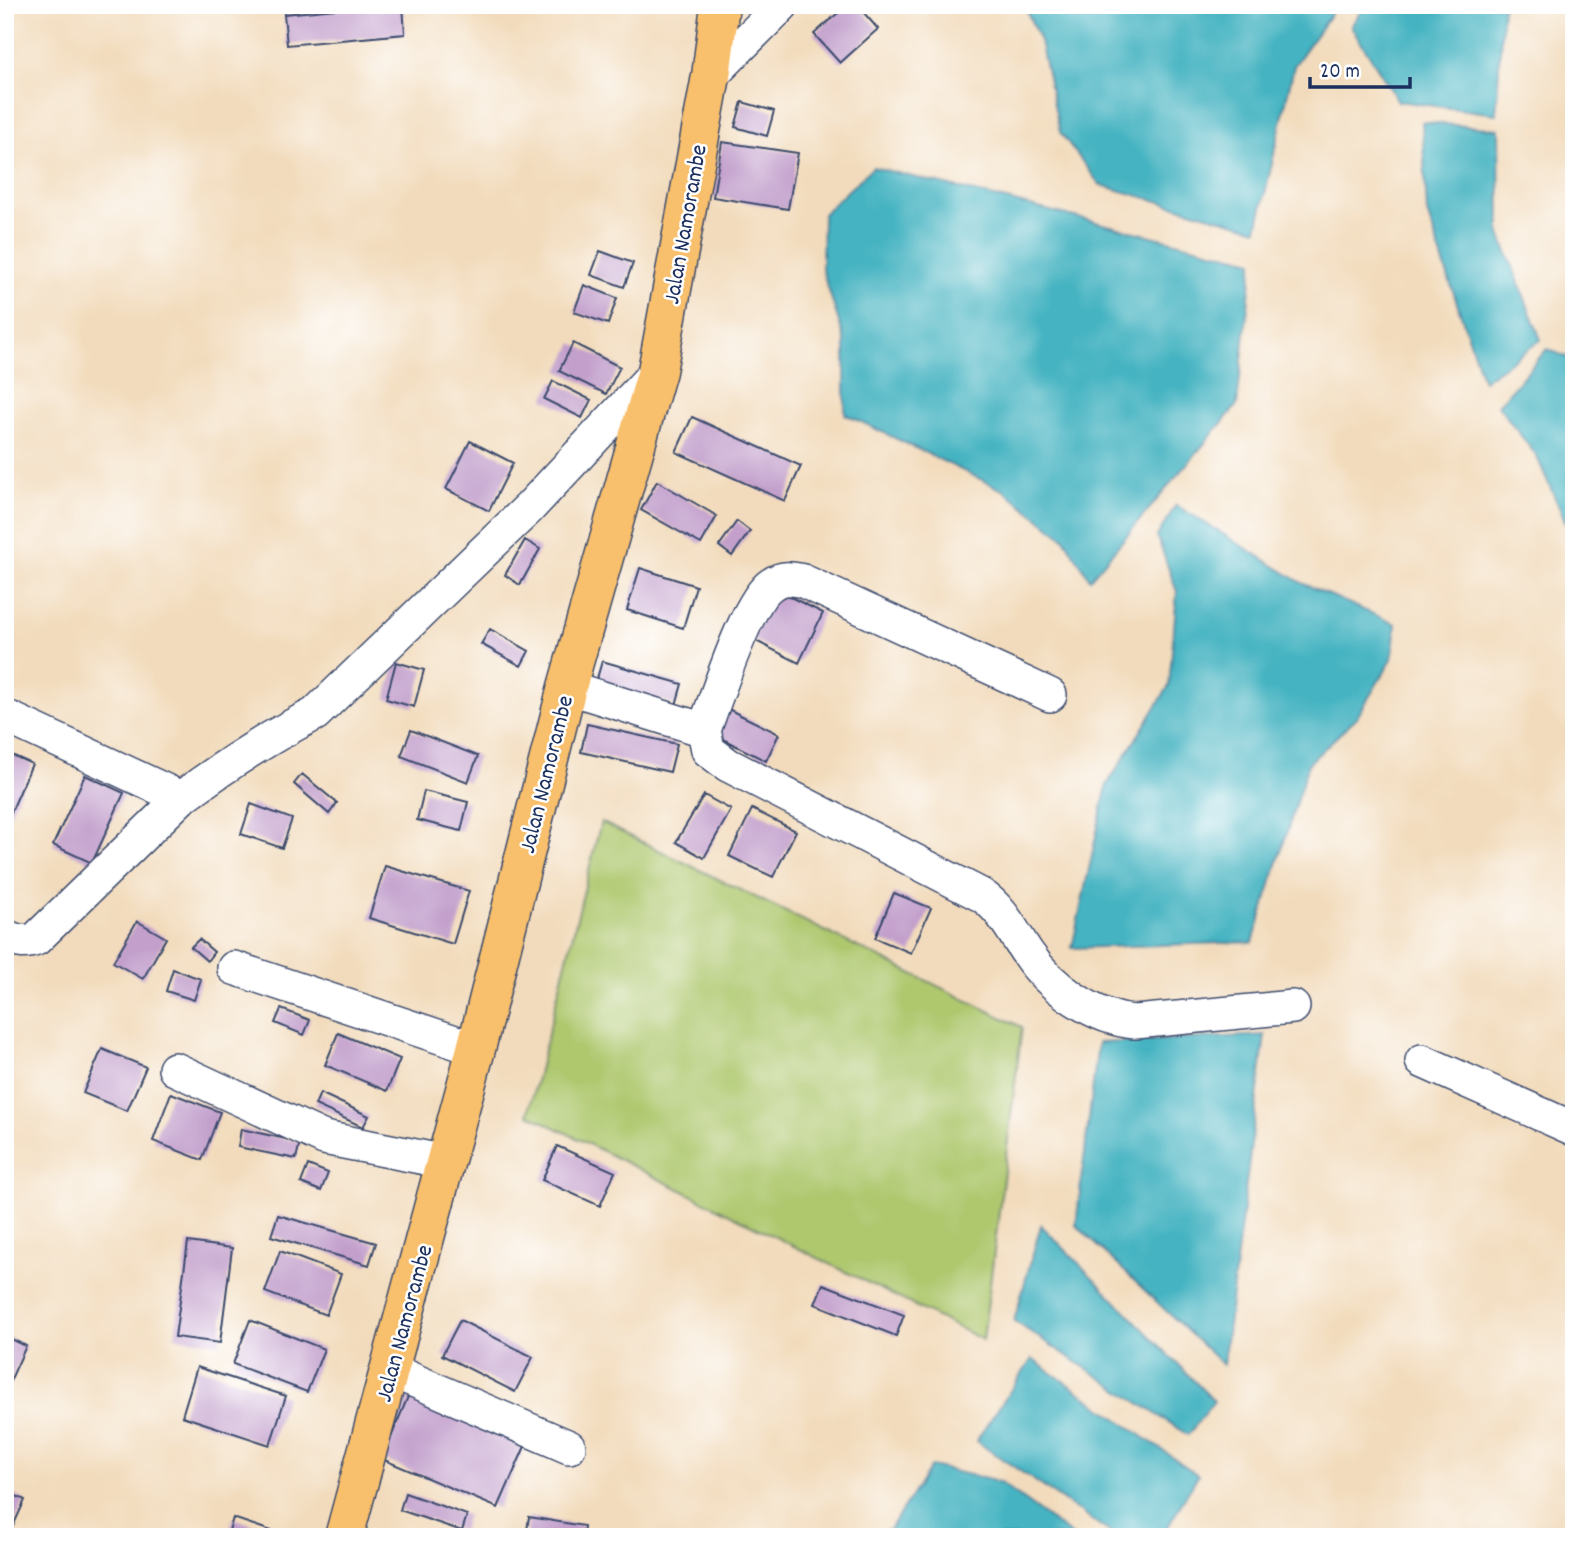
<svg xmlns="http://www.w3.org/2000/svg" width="1579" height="1542" font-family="Dekko,sans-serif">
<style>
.green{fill:#afc86e;stroke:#657c66;stroke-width:2}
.water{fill:#45b3c1;stroke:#307190;stroke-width:2}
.building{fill:#c3a0cc}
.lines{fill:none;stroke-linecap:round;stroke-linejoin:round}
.minor-casing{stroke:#3b496c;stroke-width:36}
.major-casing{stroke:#3b496c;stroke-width:41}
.minor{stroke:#fff;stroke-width:33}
.major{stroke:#f8bf6c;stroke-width:38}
.labels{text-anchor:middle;stroke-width:5;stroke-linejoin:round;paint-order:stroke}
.street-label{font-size:24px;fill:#1b2f5e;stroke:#fff}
</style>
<rect width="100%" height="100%" fill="#fff"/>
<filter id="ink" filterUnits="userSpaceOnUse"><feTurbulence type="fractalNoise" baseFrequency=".0143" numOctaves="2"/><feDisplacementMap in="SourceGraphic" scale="14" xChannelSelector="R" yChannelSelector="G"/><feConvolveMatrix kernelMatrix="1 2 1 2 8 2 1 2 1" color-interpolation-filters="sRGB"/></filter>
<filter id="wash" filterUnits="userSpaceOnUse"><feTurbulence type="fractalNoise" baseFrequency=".00686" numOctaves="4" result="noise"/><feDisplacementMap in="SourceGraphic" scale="28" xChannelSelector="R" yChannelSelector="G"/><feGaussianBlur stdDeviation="1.57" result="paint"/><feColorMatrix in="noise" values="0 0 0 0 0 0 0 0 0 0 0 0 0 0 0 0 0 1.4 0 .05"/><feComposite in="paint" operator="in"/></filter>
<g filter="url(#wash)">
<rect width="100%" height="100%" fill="#f2dbbc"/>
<path class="green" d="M 601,822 L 1022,1027 L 983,1340 L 528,1114 Z"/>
<path class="water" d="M 1024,5 L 1337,5 L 1294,66 L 1257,229 L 1100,185 L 1060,132 L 1040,41 Z
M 1365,5 L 1503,5 L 1496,114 L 1398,101 L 1351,26 Z
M 1422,122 L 1499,129 L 1500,234 L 1541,340 L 1483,381 L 1427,213 Z
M 873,167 L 1253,261 L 1237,405 L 1090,579 L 1064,538 L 1003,490 L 845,414 L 845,341 L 822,269 L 823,214 Z
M 1547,349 L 1574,360 L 1574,534 L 1570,532 L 1537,457 L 1498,405 Z
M 1176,505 L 1302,583 L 1396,624 L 1392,659 L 1357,717 L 1308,764 L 1253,942 L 1072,948 L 1107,785 L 1169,686 L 1177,592 L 1157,536 Z
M 1265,1035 L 1223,1365 L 1076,1225 L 1098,1043 Z
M 1041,1225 L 1214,1401 L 1188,1435 L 1014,1321 Z
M 1032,1359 L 1198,1475 L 1162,1537 L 1117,1537 L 976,1441 Z
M 931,1466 L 999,1482 L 1074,1537 L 876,1537 L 890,1529 Z"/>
<g id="blocks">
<path class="building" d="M 377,5 L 403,5 L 405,34 L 287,45 L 284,14 Z
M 847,5 L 857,5 L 878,29 L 840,63 L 814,34 Z
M 742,102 L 774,111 L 767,136 L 735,127 Z
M 722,142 L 798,153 L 788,209 L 713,197 Z
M 600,251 L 633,263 L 624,287 L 591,275 Z
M 584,285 L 617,298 L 608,324 L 574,312 Z
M 573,343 L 620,367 L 606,394 L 559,371 Z
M 553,381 L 591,400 L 582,418 L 544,399 Z
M 692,417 L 801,466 L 785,501 L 676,452 Z
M 470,441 L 513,463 L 489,511 L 446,489 Z
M 657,481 L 717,516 L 701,544 L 641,510 Z
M 737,521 L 750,531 L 732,556 L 719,546 Z
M 525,540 L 540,549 L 520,585 L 505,575 Z
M 640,568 L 696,586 L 683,628 L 627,610 Z
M 776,590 L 823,613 L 799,663 L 752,639 Z
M 490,629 L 529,651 L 521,666 L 481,644 Z
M 602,661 L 682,684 L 676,705 L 596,682 Z
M 396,662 L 424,670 L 414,707 L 386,699 Z
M 728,709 L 779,734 L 766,761 L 715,735 Z
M 587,724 L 677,744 L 670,772 L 581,752 Z
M 411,730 L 478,756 L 468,782 L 401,756 Z
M 5,752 L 32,764 L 5,826 Z
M 302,774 L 337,803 L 329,814 L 294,784 Z
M 85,775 L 124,793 L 92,863 L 53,845 Z
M 424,791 L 468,802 L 461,831 L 417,820 Z
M 704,795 L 731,810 L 704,858 L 676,842 Z
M 251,804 L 292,819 L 282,848 L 241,834 Z
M 752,809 L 796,831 L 773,877 L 729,856 Z
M 385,866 L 469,891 L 453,944 L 369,918 Z
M 894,893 L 931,908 L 911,953 L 875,938 Z
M 137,921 L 166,938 L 143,979 L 113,962 Z
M 199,939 L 214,952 L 207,961 L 191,947 Z
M 173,969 L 201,979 L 194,1000 L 166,991 Z
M 281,1009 L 310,1020 L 304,1035 L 275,1023 Z
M 338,1033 L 400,1059 L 387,1091 L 325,1065 Z
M 102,1049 L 146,1067 L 127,1111 L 83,1093 Z
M 171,1093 L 220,1112 L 202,1160 L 153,1141 Z
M 320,1093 L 369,1116 L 363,1127 L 315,1105 Z
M 241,1129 L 300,1142 L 296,1159 L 238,1147 Z
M 557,1146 L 615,1172 L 600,1206 L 542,1180 Z
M 308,1165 L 328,1173 L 321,1191 L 301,1183 Z
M 278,1215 L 376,1243 L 369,1265 L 271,1236 Z
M 188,1242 L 232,1248 L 220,1343 L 175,1337 Z
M 280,1251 L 341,1274 L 326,1315 L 265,1292 Z
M 823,1284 L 904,1315 L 896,1336 L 815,1304 Z
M 250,1320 L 324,1349 L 307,1392 L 233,1364 Z
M 460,1320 L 533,1357 L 515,1392 L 442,1355 Z
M 5,1336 L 26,1346 L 5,1392 Z
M 197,1367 L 286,1396 L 270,1445 L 182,1416 Z
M 409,1394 L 526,1444 L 498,1508 L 382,1459 Z
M 5,1491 L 25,1500 L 8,1537 L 5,1537 Z
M 405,1493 L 467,1515 L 462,1531 L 400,1510 Z
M 529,1517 L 584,1526 L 583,1537 L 526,1537 Z
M 233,1518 L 286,1536 L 286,1537 L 227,1537 Z"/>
</g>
</g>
<g filter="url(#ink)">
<use href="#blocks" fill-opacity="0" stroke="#3b496c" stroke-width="2"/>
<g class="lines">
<g class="minor-casing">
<path id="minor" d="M 711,76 L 782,5
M 567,687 L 704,730 L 708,750 L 728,765 L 981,895 C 1002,908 1014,934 1028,954 C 1050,987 1095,1019 1135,1022 L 1293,1007
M 5,716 L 181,798 C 224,766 267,738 315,714 L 530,507 L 657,371
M 704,730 C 716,699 747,599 772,584 C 782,577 791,578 803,581 L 1050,695
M 5,936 C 16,941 24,944 36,939 L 181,798
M 234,968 L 476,1049
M 1422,1061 L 1574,1129
M 175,1069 L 324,1138 L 446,1162
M 390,1370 L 569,1447"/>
</g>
<g class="major-casing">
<path id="major" d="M 344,1537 L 476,1049 L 567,687 L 657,371 L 711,76 L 720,5"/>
</g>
<use href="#minor" class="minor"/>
<use href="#major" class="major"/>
</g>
</g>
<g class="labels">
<g class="street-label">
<text transform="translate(684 224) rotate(-80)" y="8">Jalan Namorambe</text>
<text transform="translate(545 774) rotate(-76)" y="8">Jalan Namorambe</text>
<text transform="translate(403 1323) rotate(-75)" y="8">Jalan Namorambe</text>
</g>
</g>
<rect width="1579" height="1542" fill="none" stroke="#fff" stroke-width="28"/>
<path d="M1310 77v10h100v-10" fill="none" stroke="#1b2f5e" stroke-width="3.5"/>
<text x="1320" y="77" font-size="21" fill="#1b2f5e" stroke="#ffffff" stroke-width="5" paint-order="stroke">20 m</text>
</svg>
